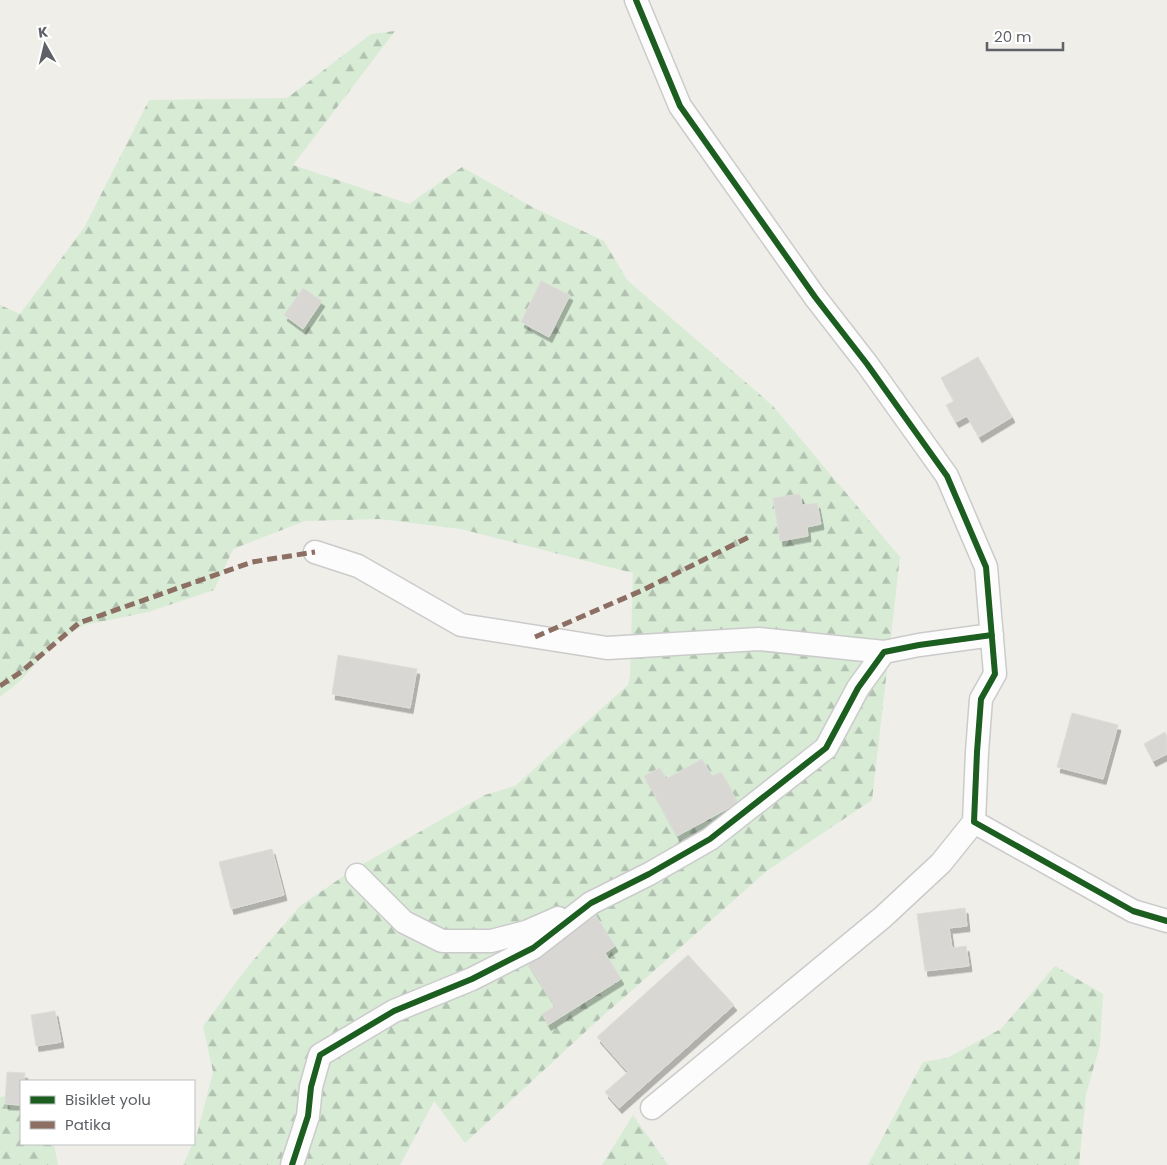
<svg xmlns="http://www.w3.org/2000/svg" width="1167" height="1165" font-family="Poppins,sans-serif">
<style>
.forest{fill:url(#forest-firs)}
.building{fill:#d8d7d4;stroke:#deddd8;filter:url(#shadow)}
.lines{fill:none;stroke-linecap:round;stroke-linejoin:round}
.minor-casing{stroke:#cbcbcb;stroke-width:25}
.minor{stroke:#fdfcfc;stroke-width:22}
.quiet{stroke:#8d6e63;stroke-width:5;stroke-dasharray:10 5;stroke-linecap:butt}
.cycleway-casing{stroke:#fff;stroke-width:9}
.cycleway{stroke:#1b5e20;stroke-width:6}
</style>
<defs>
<pattern id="forest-firs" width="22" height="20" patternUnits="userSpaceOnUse" patternTransform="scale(1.25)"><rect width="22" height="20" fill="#d7ebd5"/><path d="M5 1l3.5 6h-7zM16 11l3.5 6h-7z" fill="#b2c2b1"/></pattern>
<filter id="shadow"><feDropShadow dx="3" dy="5.5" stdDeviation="0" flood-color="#0004"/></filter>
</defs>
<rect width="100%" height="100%" fill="#efeee9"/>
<path class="forest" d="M 395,31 L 293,165 L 409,204 L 462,167 L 534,208 L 604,241 L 627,280 L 772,405 L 900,557 L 872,800 L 768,870 L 596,1022 L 465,1143 L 434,1101 L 400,1165 L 183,1165 L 197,1134 L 213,1072 L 203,1026 L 250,964 L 300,906 L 354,869 L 485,795 L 515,786 L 628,685 L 630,676 L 633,573 L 461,529 L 380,519 L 305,521 L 233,549 L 214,590 L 148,612 L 84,625 L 56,642 L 20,681 L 0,697 L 0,305 L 20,314 L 84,228 L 149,100 L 287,98 L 371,34 Z
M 1055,966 L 1103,994 L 1100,1045 L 1086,1094 L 1079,1165 L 868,1165 L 923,1062 L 947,1058 L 1001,1029 Z
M 21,1093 L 21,1144 L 54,1144 L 58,1165 L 0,1165 L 0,1097 Z
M 633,1115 L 668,1165 L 602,1165 Z"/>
<path class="building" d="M 541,281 L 570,295 L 549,337 L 521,322 Z
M 303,288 L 322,301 L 303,329 L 284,315 Z
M 978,357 L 1012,417 L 979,437 L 967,416 L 956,422 L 946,405 L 954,401 L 941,378 Z
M 800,494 L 802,505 L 817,503 L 821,524 L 807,527 L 808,536 L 780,541 L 773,498 Z
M 338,655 L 417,669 L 410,708 L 332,694 Z
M 1072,713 L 1118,725 L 1103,779 L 1057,767 Z
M 1165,732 L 1167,737 L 1167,754 L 1153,761 L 1144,744 Z
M 702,759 L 712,776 L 721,772 L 738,803 L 677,836 L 644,776 L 660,768 L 666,779 Z
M 272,849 L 284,895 L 231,909 L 219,862 Z
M 965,908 L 967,926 L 949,928 L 952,948 L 966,946 L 969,966 L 925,971 L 917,914 Z
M 596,916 L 615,946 L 605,953 L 621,979 L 548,1025 L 542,1014 L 555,1006 L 526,960 Z
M 688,955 L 734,1005 L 619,1108 L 605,1092 L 628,1072 L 597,1037 Z
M 55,1011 L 61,1042 L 36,1046 L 31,1015 Z
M 7,1072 L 25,1073 L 24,1081 L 21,1081 L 21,1105 L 5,1104 Z"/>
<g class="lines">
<g class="minor-casing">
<path id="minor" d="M 636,0 L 680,106 L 815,297 L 867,364 L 947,476 L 986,567 L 995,674 L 981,699 L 977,752 L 974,822 L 1133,911 L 1167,921
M 315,552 L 358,566 L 461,625 L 607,648 L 759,639 L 884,652
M 357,875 L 404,922 L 442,941 L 491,941 L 526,932 L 558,918
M 652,1108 L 883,917 L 941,863 L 974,822
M 292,1165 L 308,1116 L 311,1087 L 320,1055 L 394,1011 L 472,979 L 533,948 L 591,903 L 649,874 L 710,839 L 826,748 L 858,688 L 884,652 L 919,645 L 992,635"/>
</g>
<use href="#minor" class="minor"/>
<path class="quiet" d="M 535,637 L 643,590 L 749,537
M 0,686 L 21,672 L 79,623 L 252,562 L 315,552"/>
<g class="cycleway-casing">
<path id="cycleway" d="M 636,0 L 680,106 L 815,297 L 867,364 L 947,476 L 986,567 L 995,674 L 981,699 L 977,752 L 974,822 L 1133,911 L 1167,921
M 292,1165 L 308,1116 L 311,1087 L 320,1055 L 394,1011 L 472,979 L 533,948 L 591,903 L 649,874 L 710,839 L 826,748 L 858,688 L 884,652 L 919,645 L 992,635"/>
</g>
<use href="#cycleway" class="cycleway"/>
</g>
<rect x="20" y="1080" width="175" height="65" fill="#ffffff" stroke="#bfc0c2"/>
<rect x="30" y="1096" width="25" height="8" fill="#1b5e20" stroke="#bfc0c2"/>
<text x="65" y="1105" font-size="15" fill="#5e6267">Bisiklet yolu</text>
<rect x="30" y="1121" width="25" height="8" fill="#8d6e63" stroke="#bfc0c2"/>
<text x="65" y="1130" font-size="15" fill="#5e6267">Patika</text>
<g transform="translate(45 45) rotate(352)" stroke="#ffffff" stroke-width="4" paint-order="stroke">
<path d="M0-4L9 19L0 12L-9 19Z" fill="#5e6267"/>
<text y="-8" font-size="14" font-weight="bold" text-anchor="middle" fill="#5e6267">K</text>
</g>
<path d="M987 42v8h76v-8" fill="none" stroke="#5e6267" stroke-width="2.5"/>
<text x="994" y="42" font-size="15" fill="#5e6267" stroke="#ffffff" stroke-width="4" paint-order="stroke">20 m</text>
</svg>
